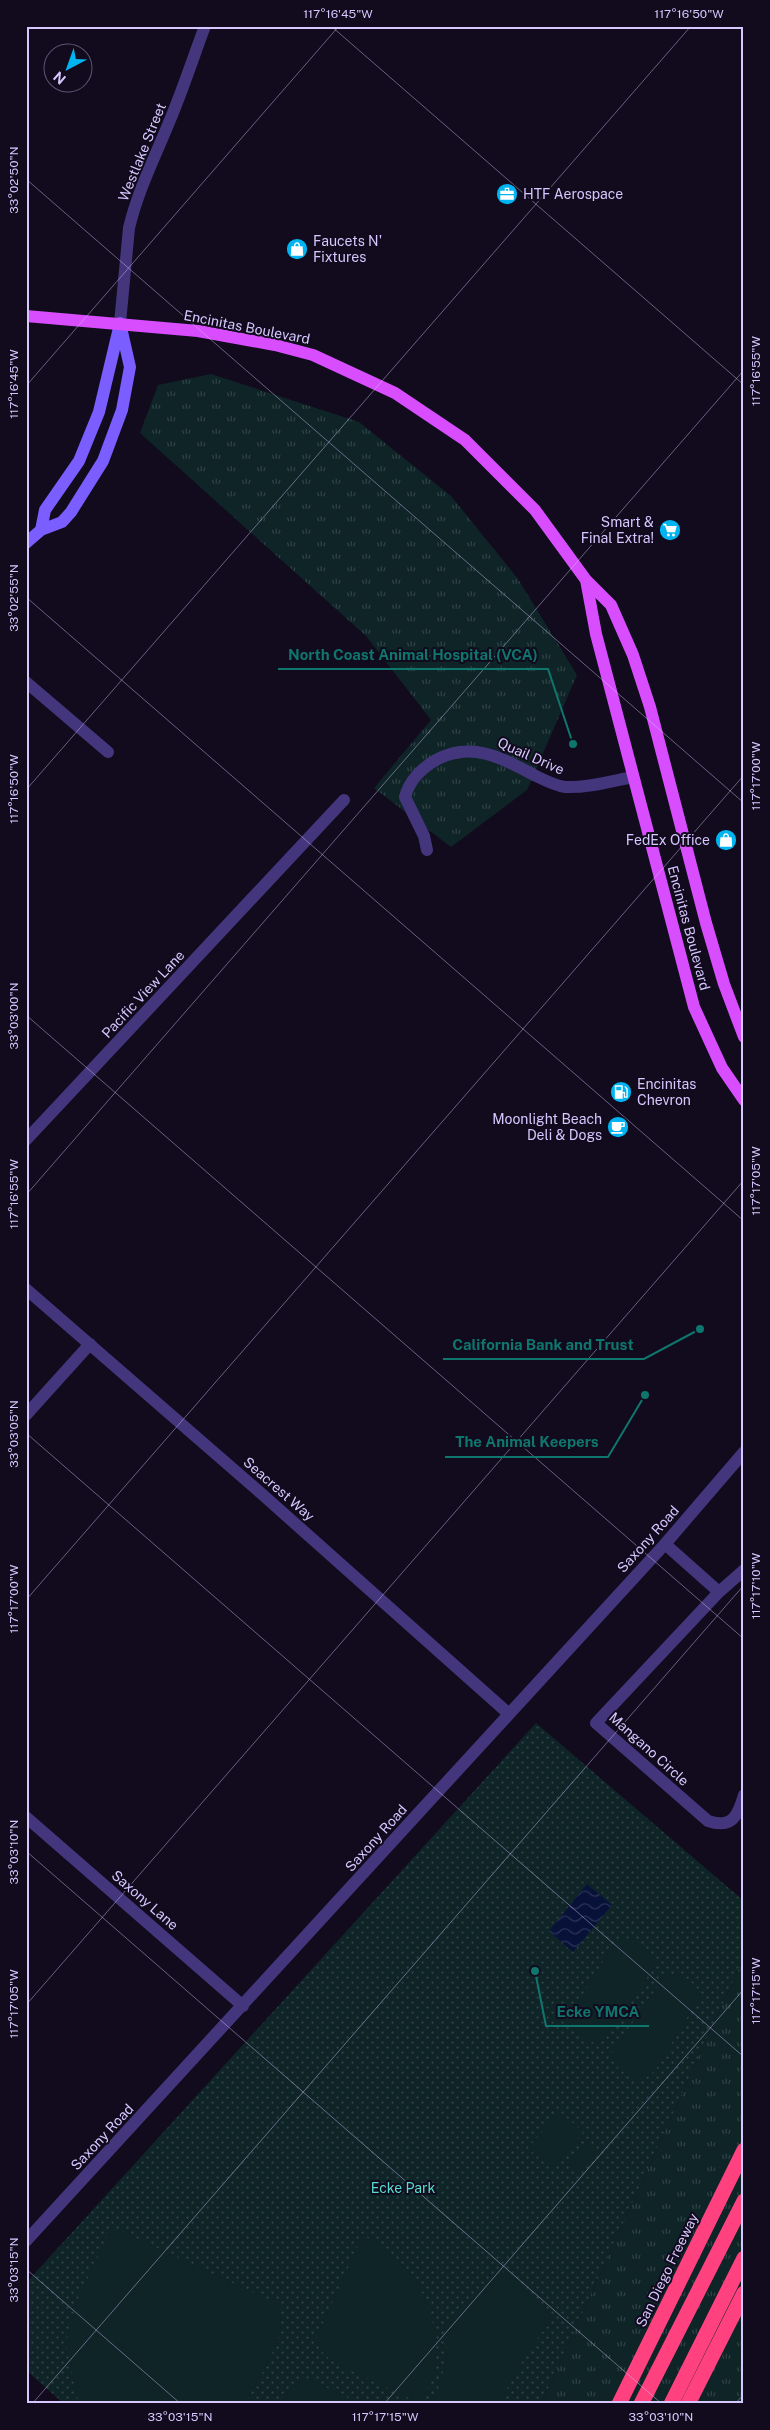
<svg xmlns="http://www.w3.org/2000/svg" width="770" height="2430" font-family="'Public Sans',sans-serif">
<style>
.grass{fill:url(#grass-tufts)}
.park{fill:url(#park-dots)}
.pitch{fill:#0e2427}
.water{fill:url(#water-waves)}
.lines{fill:none;stroke-linecap:round;stroke-linejoin:round}
.minor{stroke:#44367c;stroke-width:12}
.tertiary{stroke:#44367c;stroke-width:12}
.secondary{stroke:#7b5eff;stroke-width:12}
.primary{stroke:#d84eff;stroke-width:12}
.motorway{stroke:#ff427f;stroke-width:15}
.ticks{fill:none;stroke:#d6c7ff;stroke-width:1;stroke-opacity:0.45}
.labels{text-anchor:middle;stroke-width:4;stroke-linejoin:round;paint-order:stroke}
.street-label{font-size:14px;fill:#d6c7ff;stroke:#110b1d}
.poi-label{font-size:14px;fill:#d6c7ff;stroke:#110b1d;text-anchor:start}
.park-label{font-size:14px;fill:#54ded1;stroke:#110b1d}
.leader{fill:none;stroke:#0f766e;stroke-width:2}
.callout-dot{fill:#0f766e;stroke:#110b1d;stroke-width:2}
.callout-label{font-size:15px;text-anchor:middle;font-weight:bold;fill:#0f766e;stroke:#110b1d;stroke-width:4;stroke-linejoin:round;paint-order:stroke}
.neatline{fill:none;stroke:#d6c7ff;stroke-width:2}
.ticks-label{font-size:12px;text-anchor:middle;fill:#d6c7ff}
</style>
<defs>
<pattern id="grass-tufts" width="24" height="20" patternUnits="userSpaceOnUse" patternTransform="scale(1.25)"><rect width="24" height="20" fill="#0e2427"/><path d="M3 7l-1-3M5 7V3M7 7l1-3M15 17l-1-3M17 17v-4M19 17l1-3" fill="none" stroke="#304247"/></pattern>
<pattern id="park-dots" width="8" height="8" patternUnits="userSpaceOnUse" patternTransform="scale(1.25)"><rect width="8" height="8" fill="#0e2427"/><path d="M2 2h.1M6 6h.1" fill="none" stroke="#304247" stroke-width="1.8" stroke-linecap="round"/></pattern>
<pattern id="water-waves" width="16" height="10" patternUnits="userSpaceOnUse" patternTransform="scale(1.25)"><rect width="16" height="10" fill="#081239"/><path d="M0 5q4-4 8 0t8 0" fill="none" stroke="#2b3357"/></pattern>
</defs>
<rect width="100%" height="100%" fill="#110b1d"/>
<path class="grass" d="M 211,374 L 359,422 L 451,496 L 518,579 L 577,675 L 527,790 L 451,847 L 374,788 L 431,720 L 366,636 L 140,433 L 158,385 Z
M 744,1957 L 744,2404 L 541,2404 Z"/>
<path class="park" d="M 536,1723 L 744,1901 L 744,1957 L 541,2404 L 64,2404 L 26,2370 L 26,2283 Z"/>
<path class="pitch" d="M 627,1938 L 652,1954 L 656,1964 L 606,2038 L 596,2044 C 583,2036 571,2031 570,2015 L 614,1944 L 618,1940 Z
M 680,1975 L 696,1986 L 699,1998 L 655,2071 L 645,2078 L 635,2080 L 618,2068 L 611,2054 L 665,1976 Z
M 560,2112 L 583,2132 L 552,2169 L 528,2148 Z
M 587,2142 L 597,2150 L 578,2171 L 569,2163 Z
M 112,2227 L 278,2304 C 291,2333 258,2378 245,2404 L 82,2404 L 77,2397 L 66,2343 L 78,2299 Z
M 363,2235 C 405,2260 434,2294 435,2345 C 435,2352 436,2361 435,2368 C 432,2380 426,2392 422,2404 L 337,2364 C 327,2358 319,2351 316,2339 Z
M 501,2270 L 551,2317 L 547,2326 L 525,2354 L 519,2370 L 509,2383 L 502,2404 L 433,2404 C 444,2372 449,2357 446,2323 L 464,2303 L 469,2305 Z
M 307,2378 L 360,2404 L 283,2404 L 289,2390 Z"/>
<path class="water" d="M 587,1884 L 612,1905 L 573,1952 L 549,1931 Z"/>
<g class="lines">
<path class="minor" d="M 26,682 L 108,752
M 427,850 L 424,836 L 405,797 C 409,781 422,768 436,760 C 472,740 504,759 536,776 C 544,780 556,786 565,787 C 587,788 612,781 633,777
M 26,1140 L 344,800
M 26,1415 L 90,1344
M 665,1544 L 719,1592
M 744,1570 L 719,1592 L 596,1723 L 708,1821 C 732,1829 738,1816 744,1795"/>
<path class="tertiary" d="M 120,323 L 129,228 C 138,190 155,157 170,120 C 183,89 193,58 205,26
M 26,1289 L 263,1495 L 509,1714
M 26,1817 L 243,2006
M 26,2241 L 665,1544 L 744,1452"/>
<path class="secondary" d="M 41,530 L 45,510 L 79,461 L 99,412 L 119,328
M 26,543 L 41,530 L 62,522 L 71,512 L 103,461 L 122,410 L 130,367 L 120,323"/>
<path class="primary" d="M 26,316 L 198,331 L 275,345 L 313,355 L 395,393 L 465,440 L 535,510 L 586,580 L 611,605 L 633,655 L 650,707 L 706,923 L 724,984 L 744,1037
M 586,580 L 596,634 L 694,1007 L 722,1068 L 744,1100"/>
<path class="motorway" d="M 619,2404 L 744,2150
M 641,2404 L 744,2201
M 671,2404 L 744,2258
M 688,2404 L 744,2293"/>
</g>
<path class="ticks" d="M 331,26 L 744,385M 26,179 L 744,803M 26,386 L 339,26M 26,597 L 744,1221M 26,790 L 691,26M 26,1015 L 744,1639M 26,1195 L 744,370M 26,1433 L 744,2057M 26,1600 L 744,775M 26,1851 L 662,2404M 26,2005 L 744,1180M 26,2269 L 181,2404M 32,2404 L 744,1585M 384,2404 L 744,1989M 735,2404 L 744,2394"/>
<defs>
<g id="office-disc" transform="scale(1.125)"><circle r="9.5" fill="#00b4f2" stroke="#110b1d"/><path d="M-6-3h4V-5.5h4V-3h4V5H-6ZM-1-4.5V-3h2v-1.5ZM-6 0V1H6V0Z" fill="#fff"/></g>
<g id="shop-disc" transform="scale(1.125)"><circle r="9.5" fill="#00b4f2" stroke="#110b1d"/><path d="M-5-2.5h2.3a2.7 3.5 0 0 1 5.4 0H5L5.5 6h-11ZM-1.5-2.5h3a1.5 2.3 0 0 0-3 0Z" fill="#fff"/></g>
<g id="supermarket-disc" transform="scale(1.125)"><circle r="9.5" fill="#00b4f2" stroke="#110b1d"/><path d="M-6-5.5h2.5l.6 2H6L4.5 2H-2.5L-4.4-4H-6ZM-1.5 3.2a1.3 1.3 0 1 0 .1 0ZM3 3.2a1.3 1.3 0 1 0 .1 0Z" fill="#fff"/></g>
<g id="fuel-disc" transform="scale(1.125)"><circle r="9.5" fill="#00b4f2" stroke="#110b1d"/><path d="M-5.5-6h7V0h2V4h1.3V-2.5L3-4.5l.8-.8L6-3V5H2.5V1h-1V6h-7ZM-4.2-4.7v3.2H.2V-4.7Z" fill="#fff"/></g>
<g id="cafe-disc" transform="scale(1.125)"><circle r="9.5" fill="#00b4f2" stroke="#110b1d"/><path d="M-5.5-4.5H6V0H3Q3 3.5 0 3.5H-2.5Q-5.5 3.5-5.5 0ZM3-3.2v2h1.7v-2ZM-6 4.5H4V6H-6Z" fill="#fff"/></g>
</defs>
<g fill-rule="evenodd">
<use href="#office-disc" x="507" y="194"/>
<use href="#shop-disc" x="297" y="249"/>
<use href="#supermarket-disc" x="670" y="530"/>
<use href="#shop-disc" x="726" y="840"/>
<use href="#fuel-disc" x="621" y="1092"/>
<use href="#cafe-disc" x="618" y="1127"/>
</g>
<g class="labels">
<g class="street-label">
<text transform="translate(142 152) rotate(-68)" y="5">Westlake Street</text>
<text transform="translate(247 327) rotate(11)" y="5">Encinitas Boulevard</text>
<text transform="translate(531 756) rotate(24)" y="5">Quail Drive</text>
<text transform="translate(689 928) rotate(75)" y="5">Encinitas Boulevard</text>
<text transform="translate(143 994) rotate(-47)" y="5">Pacific View Lane</text>
<text transform="translate(279 1489) rotate(41)" y="5">Seacrest Way</text>
<text transform="translate(648 1539) rotate(-48)" y="5">Saxony Road</text>
<text transform="translate(649 1749) rotate(42)" y="5">Mangano Circle</text>
<text transform="translate(376 1838) rotate(-48)" y="5">Saxony Road</text>
<text transform="translate(145 1900) rotate(41)" y="5">Saxony Lane</text>
<text transform="translate(102 2137) rotate(-47)" y="5">Saxony Road</text>
<text transform="translate(667 2270) rotate(-64)" y="5">San Diego Freeway</text>
</g>
<g class="poi-label">
<text x="523" y="199">HTF Aerospace</text>
<text x="313" y="246">Faucets N'<tspan x="313" dy="16">Fixtures</tspan></text>
<text x="654" y="527" text-anchor="end">Smart &amp;<tspan x="654" dy="16">Final Extra!</tspan></text>
<text x="710" y="845" text-anchor="end">FedEx Office</text>
<text x="637" y="1089">Encinitas<tspan x="637" dy="16">Chevron</tspan></text>
<text x="602" y="1124" text-anchor="end">Moonlight Beach<tspan x="602" dy="16">Deli &amp; Dogs</tspan></text>
</g>
<g class="park-label">
<text x="403" y="2193">Ecke Park</text>
</g>
</g>
<path class="leader" d="M573 744L548 669H278M700 1329L644 1359H443M645 1395L608 1457H445M535 1971L546 2026H649"/>
<g class="callout-dot">
<circle cx="573" cy="744" r="5"/>
<circle cx="700" cy="1329" r="5"/>
<circle cx="645" cy="1395" r="5"/>
<circle cx="535" cy="1971" r="5"/>
</g>
<g class="callout-label">
<text x="413" y="660">North Coast Animal Hospital (VCA)</text>
<text x="543" y="1350">California Bank and Trust</text>
<text x="527" y="1447">The Animal Keepers</text>
<text x="598" y="2017">Ecke YMCA</text>
</g>
<rect width="770" height="2430" fill="none" stroke="#110b1d" stroke-width="55"/>
<g transform="translate(68 68) rotate(221)"><circle r="24" fill="#110b1d" stroke="#605677"/>
<path d="M0-4L9 19L0 12L-9 19Z" fill="#00b4f2"/>
<text y="-8" font-size="14" font-weight="bold" text-anchor="middle" fill="#d6c7ff">N</text>
</g>
<rect x="28" y="28" width="714" height="2374" class="neatline"/>
<g class="ticks-label">
<text x="338" y="18">117°16'45"W</text>
<text x="689" y="18">117°16'50"W</text>
<text transform="translate(14 180) rotate(-90)" y="4">33°02'50"N</text>
<text transform="translate(756 371) rotate(-90)" y="4">117°16'55"W</text>
<text transform="translate(14 384) rotate(-90)" y="4">117°16'45"W</text>
<text transform="translate(14 598) rotate(-90)" y="4">33°02'55"N</text>
<text transform="translate(756 776) rotate(-90)" y="4">117°17'00"W</text>
<text transform="translate(14 789) rotate(-90)" y="4">117°16'50"W</text>
<text transform="translate(14 1016) rotate(-90)" y="4">33°03'00"N</text>
<text transform="translate(756 1181) rotate(-90)" y="4">117°17'05"W</text>
<text transform="translate(14 1194) rotate(-90)" y="4">117°16'55"W</text>
<text transform="translate(14 1434) rotate(-90)" y="4">33°03'05"N</text>
<text transform="translate(756 1586) rotate(-90)" y="4">117°17'10"W</text>
<text transform="translate(14 1599) rotate(-90)" y="4">117°17'00"W</text>
<text transform="translate(14 1852) rotate(-90)" y="4">33°03'10"N</text>
<text transform="translate(756 1991) rotate(-90)" y="4">117°17'15"W</text>
<text transform="translate(14 2004) rotate(-90)" y="4">117°17'05"W</text>
<text transform="translate(14 2270) rotate(-90)" y="4">33°03'15"N</text>
<text x="180" y="2421">33°03'15"N</text>
<text x="385" y="2421">117°17'15"W</text>
<text x="661" y="2421">33°03'10"N</text>
</g>
</svg>
